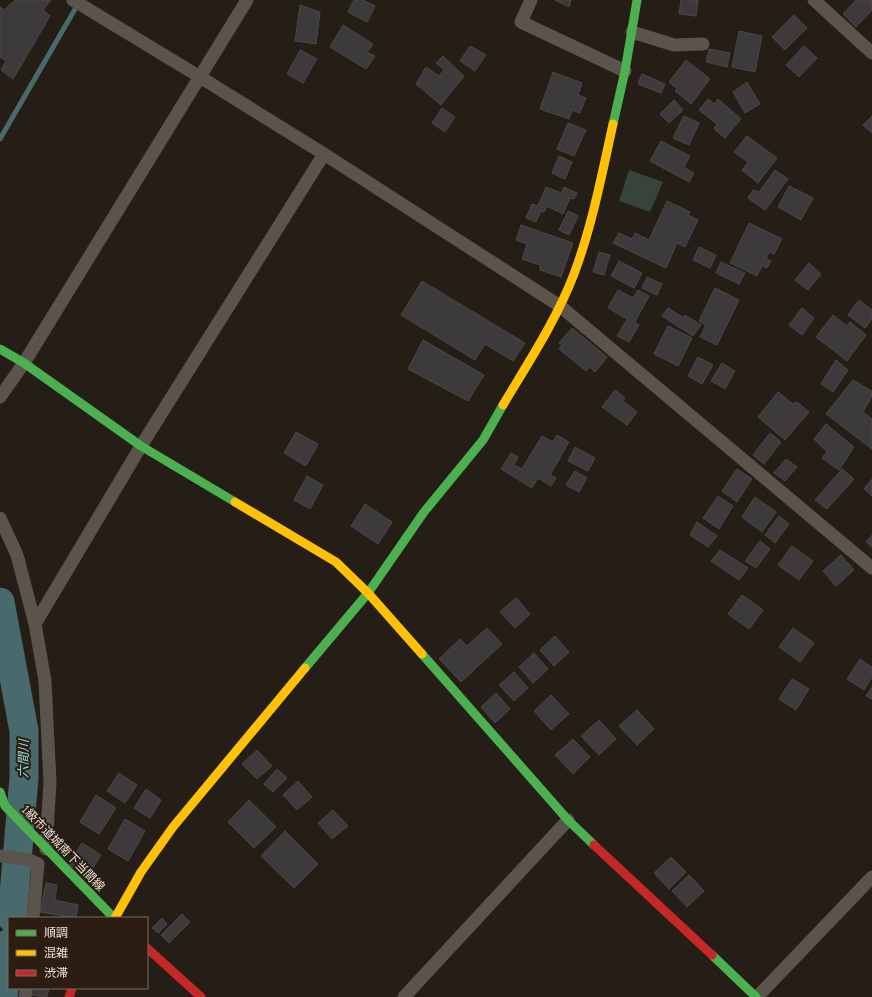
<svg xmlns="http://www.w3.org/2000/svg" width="872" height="997" font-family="'PT Sans Narrow','Noto Sans JP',sans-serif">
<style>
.green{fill:#36443a}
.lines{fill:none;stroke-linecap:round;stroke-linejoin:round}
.stream{stroke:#496a6c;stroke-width:5}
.river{stroke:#496a6c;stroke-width:29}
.building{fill:#3d3a3c;stroke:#4a4747}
.street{stroke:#5b544c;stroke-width:13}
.fast{stroke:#4caf50;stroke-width:9}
.slow{stroke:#ffc107;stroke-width:9}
.jam{stroke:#c62828;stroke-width:9}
.labels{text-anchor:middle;stroke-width:4;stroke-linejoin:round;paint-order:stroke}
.street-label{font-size:12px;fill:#ebe2da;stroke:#2b1d11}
.water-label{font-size:13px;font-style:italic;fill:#94dce0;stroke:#2b1d11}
</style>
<rect width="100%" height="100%" fill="#251e17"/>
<path class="green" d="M 629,170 L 663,182 L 650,212 L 619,201 Z"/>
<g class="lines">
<path class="stream" d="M 0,139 L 78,4"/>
<path class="river" d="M 0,602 L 24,731 L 24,778 L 12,918
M 3,997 L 9,943"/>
</g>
<path class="building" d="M 15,0 L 51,0 L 43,10 L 50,16 L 13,79 L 1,70 L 6,61 L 0,57 L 0,7 L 4,10 Z
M 354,0 L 363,0 L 375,6 L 367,22 L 348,12 Z
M 555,0 L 571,0 L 569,7 Z
M 681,0 L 698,0 L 696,16 L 679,14 Z
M 856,0 L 872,0 L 872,10 L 856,27 L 843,14 Z
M 300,5 L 320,12 L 316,44 L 295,41 Z
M 794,15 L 807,28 L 785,50 L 772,37 Z
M 343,25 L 373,44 L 367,52 L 375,56 L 366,69 L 330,47 Z
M 739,31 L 762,36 L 755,72 L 732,67 Z
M 470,46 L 486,55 L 475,71 L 460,61 Z
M 804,46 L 817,58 L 799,77 L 786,65 Z
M 709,49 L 730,53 L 727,67 L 706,62 Z
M 300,50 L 317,59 L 303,83 L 287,74 Z
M 443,56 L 464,76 L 441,105 L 416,84 L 426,67 L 439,76 L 444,70 L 436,63 Z
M 686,60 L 710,79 L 691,104 L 675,91 L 677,89 L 669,82 Z
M 553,72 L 582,83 L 578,95 L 586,98 L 580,113 L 572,110 L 569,119 L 540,109 Z
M 642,74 L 665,84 L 661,93 L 638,84 Z
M 747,82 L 760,104 L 745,113 L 733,92 Z
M 708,99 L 714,104 L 718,99 L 741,119 L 725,138 L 714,129 L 717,124 L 699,110 Z
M 674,100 L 683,110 L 669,123 L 660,114 Z
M 442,108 L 455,117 L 445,132 L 432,123 Z
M 684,116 L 699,123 L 689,145 L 673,138 Z
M 872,116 L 872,133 L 863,125 Z
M 568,123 L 586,130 L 574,156 L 557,149 Z
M 747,136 L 777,158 L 758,183 L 742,170 L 748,162 L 734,152 Z
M 661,141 L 690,156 L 684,167 L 694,173 L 689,182 L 650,161 Z
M 559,156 L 572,162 L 565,179 L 552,173 Z
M 775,170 L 788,179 L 765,210 L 748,198 L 753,190 L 759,192 Z
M 789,186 L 813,198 L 801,220 L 778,207 Z
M 546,187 L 561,193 L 564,187 L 577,193 L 574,199 L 570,198 L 563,214 L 547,206 L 544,212 L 541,211 L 536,222 L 526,218 L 532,204 L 538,206 Z
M 667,201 L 690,212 L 688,215 L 698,220 L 685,247 L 677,243 L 666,268 L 613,243 L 619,233 L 632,239 L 635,233 L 649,240 Z
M 568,211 L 578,216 L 569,235 L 559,230 Z
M 749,223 L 782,239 L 774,254 L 769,252 L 766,258 L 771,261 L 767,268 L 762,266 L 757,276 L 730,263 Z
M 521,225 L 573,243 L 561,277 L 540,270 L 540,265 L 522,259 L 527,244 L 516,240 Z
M 699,247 L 716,255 L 710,268 L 693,260 Z
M 599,252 L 610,255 L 604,275 L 593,272 Z
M 619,261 L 642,273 L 634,288 L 611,276 Z
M 721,262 L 745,273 L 739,284 L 716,273 Z
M 809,263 L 821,274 L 808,290 L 795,280 Z
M 647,277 L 662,284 L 657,295 L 642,288 Z
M 422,281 L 525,343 L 513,361 L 485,344 L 475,360 L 401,315 Z
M 715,288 L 739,300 L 717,345 L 700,337 L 706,325 L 699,321 Z
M 618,290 L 633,298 L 638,290 L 649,296 L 635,322 L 639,325 L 629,342 L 617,336 L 627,319 L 608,308 Z
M 859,300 L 872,310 L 872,319 L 865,328 L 848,315 Z
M 668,308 L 684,318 L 685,315 L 701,325 L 693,336 L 662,316 Z
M 802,308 L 814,318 L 802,335 L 789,325 Z
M 833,315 L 847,326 L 850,322 L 866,335 L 847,361 L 816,337 Z
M 668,326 L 692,338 L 678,366 L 654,354 Z
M 572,328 L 607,357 L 595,372 L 590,367 L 586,371 L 559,349 L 562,345 L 559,343 Z
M 423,340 L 484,375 L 468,401 L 408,369 Z
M 698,357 L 713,365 L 702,384 L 688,376 Z
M 836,360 L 848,370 L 833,392 L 821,384 Z
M 722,363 L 735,371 L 725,389 L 711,381 Z
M 853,380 L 872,391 L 872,396 L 863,412 L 872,419 L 872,449 L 826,414 Z
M 615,390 L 625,398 L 623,401 L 637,412 L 627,425 L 602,407 Z
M 778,392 L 793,404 L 797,402 L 809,412 L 785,440 L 758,417 Z
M 826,424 L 854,447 L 839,470 L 822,458 L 827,452 L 814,439 Z
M 296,432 L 318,444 L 306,466 L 284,453 Z
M 770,433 L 781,442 L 764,464 L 753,455 Z
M 557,435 L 569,442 L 550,475 L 556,478 L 551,486 L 538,478 L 532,488 L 501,469 L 511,453 L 518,457 L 514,465 L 522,469 L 542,436 L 553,442 Z
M 575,447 L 595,458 L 588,471 L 568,461 Z
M 786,459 L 797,467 L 785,481 L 774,473 Z
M 737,469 L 752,479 L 737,502 L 722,491 Z
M 842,469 L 854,479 L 827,509 L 815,500 Z
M 575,471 L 587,478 L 579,492 L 566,485 Z
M 307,476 L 323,485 L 310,509 L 294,500 Z
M 872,479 L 872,496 L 864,489 Z
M 718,496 L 733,506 L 719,529 L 703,518 Z
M 755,497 L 776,512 L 762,532 L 742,517 Z
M 365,504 L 392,522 L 378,544 L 351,526 Z
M 779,516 L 789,524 L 775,543 L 765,535 Z
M 697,522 L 717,536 L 708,547 L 690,535 Z
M 872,535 L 872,547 L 866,542 Z
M 760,541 L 770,549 L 756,568 L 745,561 Z
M 792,546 L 813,561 L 799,580 L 778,565 Z
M 720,550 L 748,568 L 739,580 L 711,561 Z
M 841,555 L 854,570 L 836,586 L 823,571 Z
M 742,595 L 763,610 L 749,629 L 728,614 Z
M 516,598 L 530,614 L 515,628 L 500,612 Z
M 487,628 L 502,644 L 461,682 L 439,659 L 460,639 L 467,646 Z
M 793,628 L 814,643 L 800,662 L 779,647 Z
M 555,636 L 569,652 L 554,666 L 540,650 Z
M 534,653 L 548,669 L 533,683 L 519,667 Z
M 860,659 L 872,667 L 872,677 L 864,690 L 847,679 Z
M 514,672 L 528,688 L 514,701 L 499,685 Z
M 792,679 L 809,689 L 796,710 L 779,699 Z
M 872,687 L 872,699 L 866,696 Z
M 496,693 L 510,709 L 495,723 L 481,707 Z
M 551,695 L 569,714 L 551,730 L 534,711 Z
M 637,710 L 654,729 L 637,745 L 619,726 Z
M 599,720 L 616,739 L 599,755 L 581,736 Z
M 573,739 L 590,757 L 573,774 L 555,755 Z
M 257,750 L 272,766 L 257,779 L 242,764 Z
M 277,769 L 287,778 L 273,792 L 264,784 Z
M 119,773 L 137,785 L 125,803 L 107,791 Z
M 298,781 L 312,797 L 297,810 L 283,795 Z
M 146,789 L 161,800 L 150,818 L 134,808 Z
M 96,795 L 116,808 L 99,834 L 80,822 Z
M 249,800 L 276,827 L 254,848 L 228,822 Z
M 333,810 L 348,826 L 332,839 L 318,823 Z
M 125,819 L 145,831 L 128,861 L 108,849 Z
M 285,831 L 318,864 L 294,888 L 261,856 Z
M 82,843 L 101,855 L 88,876 L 69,865 Z
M 671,857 L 686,872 L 669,889 L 654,873 Z
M 689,875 L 704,891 L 687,907 L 672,891 Z
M 46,883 L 57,885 L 55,900 L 78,905 L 76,918 L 40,912 Z
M 182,914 L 190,922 L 169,943 L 161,935 Z
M 162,918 L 167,924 L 158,933 L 152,928 Z
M 32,988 L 49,988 L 47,997 L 30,995 Z"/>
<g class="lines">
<path class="street" d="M 73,0 L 200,77 L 324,154 L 560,306 L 872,568
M 531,0 L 521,22 L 625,71
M 814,0 L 872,53
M 632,32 L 674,45 L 703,44
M 0,397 L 24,363 L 247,0
M 0,518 L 17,555 L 35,624 L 45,681 L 50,782 L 46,849
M 35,624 L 141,446 L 324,154
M 0,856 L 27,859 L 38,864 L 33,918
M 25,997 L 26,988
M 404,997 L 568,820
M 757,997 L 872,877"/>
<path class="fast" d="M 613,124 L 625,71 L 637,0
M 0,349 L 24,363 L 141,446 L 235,502
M 422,654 L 568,820 L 594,845
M 305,668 L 368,593 L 424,512 L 483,440 L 503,405
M 0,792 L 5,806 L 114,918
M 712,955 L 756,997"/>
<path class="slow" d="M 503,405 C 528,363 557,319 574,274 C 592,226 602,174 613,124
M 235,502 L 336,562 L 368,593 L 422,654
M 115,918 L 141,872 L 173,827 L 305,668"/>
<path class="jam" d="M 594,845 L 712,955
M 147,948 L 201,997
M 69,997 L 72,988"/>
</g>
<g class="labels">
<g class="street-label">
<text transform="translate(63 848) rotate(46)" y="4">1級市道城南下当間線</text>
</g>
<g class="water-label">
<text transform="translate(23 759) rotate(-89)" y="5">六間川</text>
</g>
</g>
<rect x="8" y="917" width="140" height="72" fill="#2b1d11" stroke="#786c61"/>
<rect x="16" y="930" width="20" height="6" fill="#4caf50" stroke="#786c61"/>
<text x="44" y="937" font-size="12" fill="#ebe2da">順調</text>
<rect x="16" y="950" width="20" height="6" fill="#ffc107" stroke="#786c61"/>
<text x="44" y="957" font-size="12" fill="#ebe2da">混雑</text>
<rect x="16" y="970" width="20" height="6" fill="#c62828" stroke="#786c61"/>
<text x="44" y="977" font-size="12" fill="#ebe2da">渋滞</text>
</svg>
